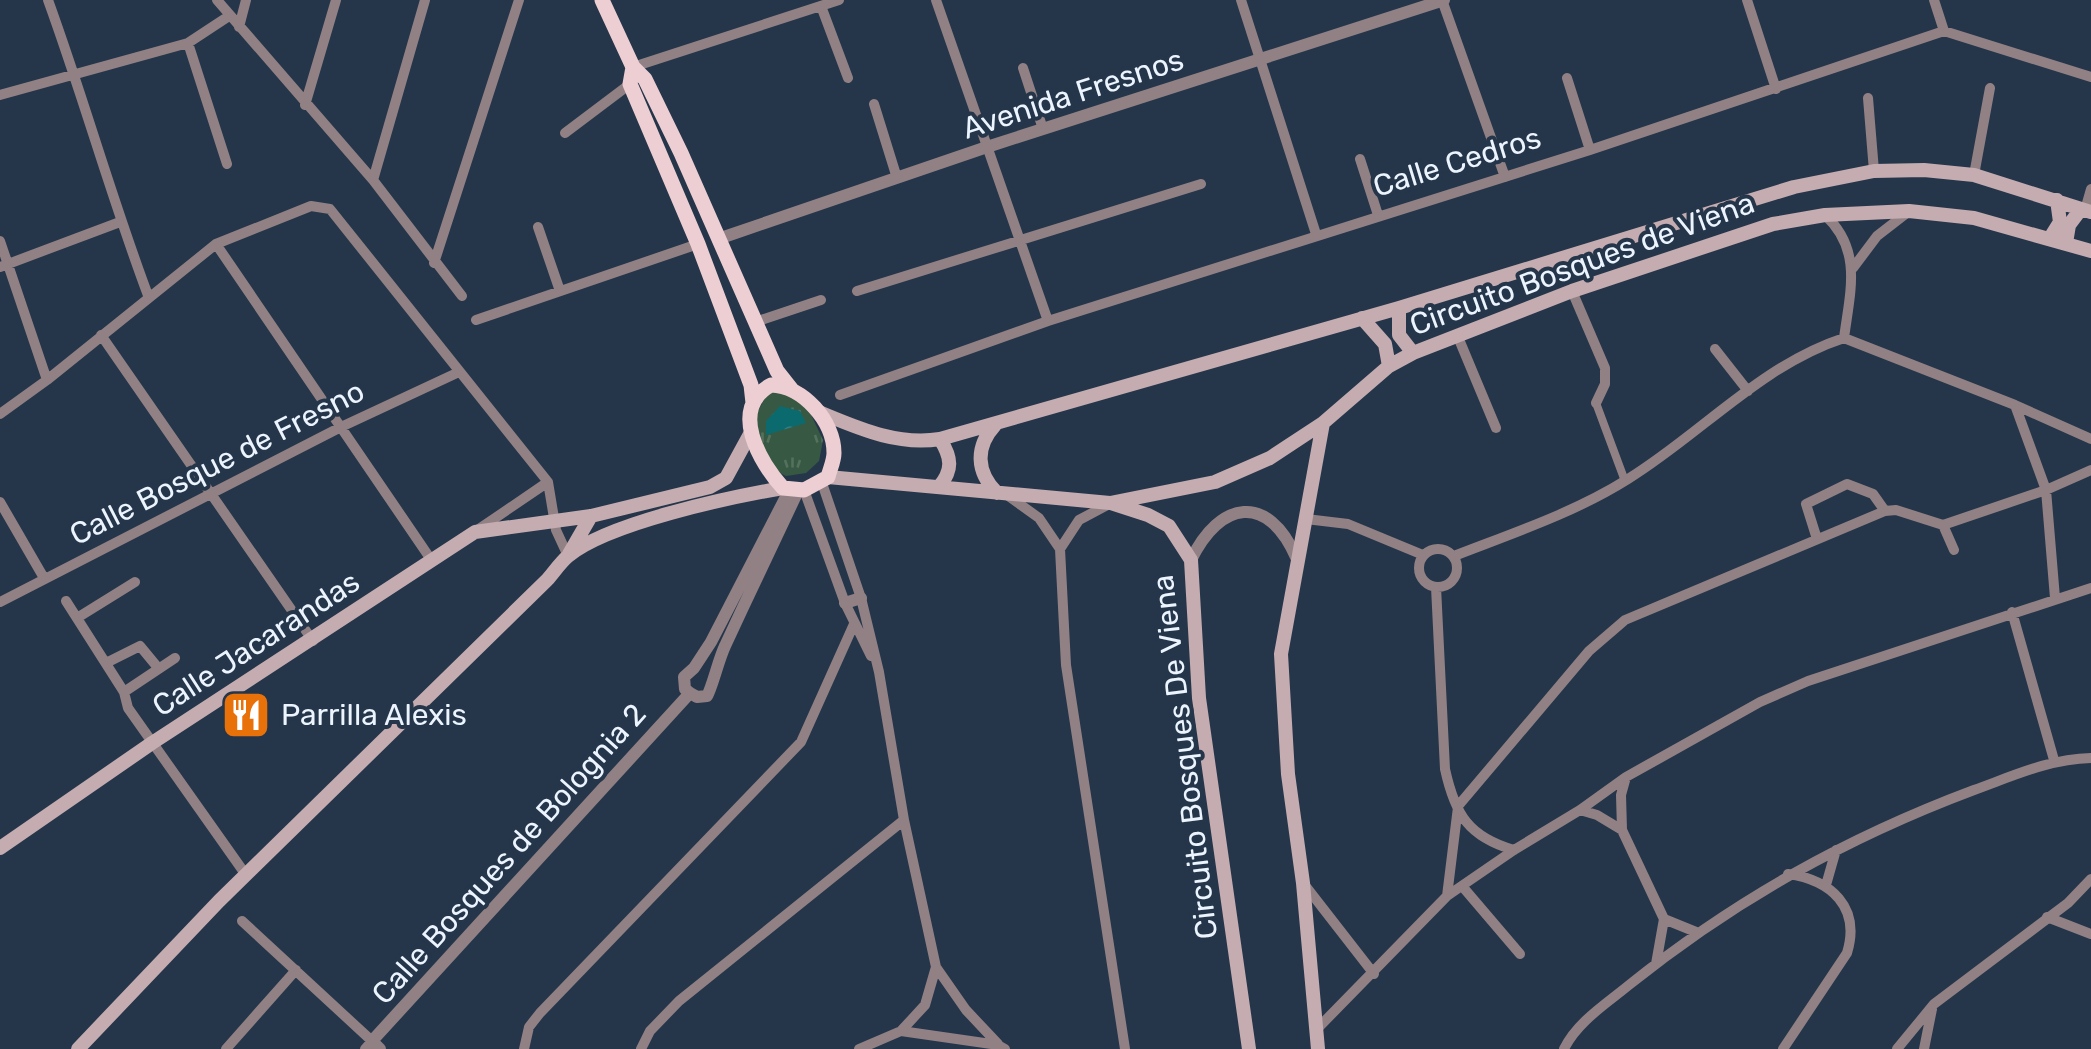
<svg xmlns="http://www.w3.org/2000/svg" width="2091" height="1049" font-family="Rubik,sans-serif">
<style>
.grass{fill:url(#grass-tufts)}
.water{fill:url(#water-ripples)}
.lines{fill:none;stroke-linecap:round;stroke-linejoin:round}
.pedestrian{stroke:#918184;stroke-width:8}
.minor{stroke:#918184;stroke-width:10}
.tertiary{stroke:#918184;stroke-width:12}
.secondary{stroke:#c5acb0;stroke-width:14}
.primary{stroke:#edced3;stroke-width:15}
.labels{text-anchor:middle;stroke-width:8;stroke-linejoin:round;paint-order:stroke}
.street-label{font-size:30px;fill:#ebf4ff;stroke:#25364a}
.poi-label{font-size:30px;fill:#ebf4ff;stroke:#25364a;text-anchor:start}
</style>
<defs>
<pattern id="grass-tufts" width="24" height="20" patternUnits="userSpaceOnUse" patternTransform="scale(2.5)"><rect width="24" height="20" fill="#375842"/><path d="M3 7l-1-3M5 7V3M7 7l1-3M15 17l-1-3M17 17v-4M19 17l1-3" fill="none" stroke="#54715e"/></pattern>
<pattern id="water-ripples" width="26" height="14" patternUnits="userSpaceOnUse" patternTransform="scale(2.5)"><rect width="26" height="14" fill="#0a6a6e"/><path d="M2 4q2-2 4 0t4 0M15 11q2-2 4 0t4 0" fill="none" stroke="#2e8084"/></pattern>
</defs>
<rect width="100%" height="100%" fill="#25364a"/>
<path class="grass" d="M 779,388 L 805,402 L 823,440 L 819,461 L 806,473 L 786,476 L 778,472 L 760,445 L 756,415 L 768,392 Z"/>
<path class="water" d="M 780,406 L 800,411 L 806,423 L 766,435 L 766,421 Z"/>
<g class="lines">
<path class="pedestrian" d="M 1596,403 L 1625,481"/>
<path class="minor" d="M 48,0 C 84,99 112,200 149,298
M 217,0 L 373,180 L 462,296
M 936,0 L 1048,321
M 1241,0 L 1316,234
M 1442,0 L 1505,177
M 1747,0 L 1776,89
M 1934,0 L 1944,31
M 821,6 L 848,78
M 239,27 L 246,0
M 188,43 L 227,164
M 633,67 L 839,0
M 1023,68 L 1043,129
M 1567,78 L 1590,150
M 0,95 L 188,43 L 229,16
M 1868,98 L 1874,171
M 874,104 L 897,178
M 305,105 L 336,0
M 565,133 L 630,84
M 1360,159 L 1378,215
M 1974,175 L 1990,88
M 373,180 L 425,0
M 2085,210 L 2091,189
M 1825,215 C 1863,250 1850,292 1844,338
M 538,227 L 560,291
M 0,241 L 47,380
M 216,244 L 432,561
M 434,263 L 519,0
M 0,267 L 120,222
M 1853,268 L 1877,236 L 1908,212
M 857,291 L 1201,184
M 1572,291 L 1605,368 L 1605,384 L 1596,403
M 476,320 L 698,244
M 755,322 L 821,300
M 101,335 L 313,641
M 1458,337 L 1496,428
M 1715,349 L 1748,391
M 840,395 L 1048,321 L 1590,150 L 1944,31 L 2091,77
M 2015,405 L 2046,490 L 2055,598
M 0,414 L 47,380 L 216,244 L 311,206 L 330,209 L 548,482 L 556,530 L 568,556
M 822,483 L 861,598 L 879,672 L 904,820 L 936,967 L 925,1005 L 901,1031 L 859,1049
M 804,490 L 845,603 L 871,656
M 1007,495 L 1039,518 L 1060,549 L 1066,665 L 1125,1049
M 0,502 L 44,578
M 1306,519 L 1348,524 L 1423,555
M 1943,525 L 2046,490 L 2091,470
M 479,529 L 548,482
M 1817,539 L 1806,504 L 1847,484 L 1873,494 L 1885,511
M1419 568a19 19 0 1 1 38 0a19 19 0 1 1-38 0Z
M 1060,549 L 1079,520 L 1109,504
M 1454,556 C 1513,533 1574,513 1628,479 C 1701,434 1761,365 1844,338 L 2015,405 L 2091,439
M 1436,587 L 1445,769 C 1455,815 1469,837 1514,850
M 66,601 L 124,692 L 128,708 L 246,875
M 0,602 L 341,427 L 459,372
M 2012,612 L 2054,760
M 77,618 L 135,582
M 106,663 L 140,646 L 159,669
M 124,692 L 175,658
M 1626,777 L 1621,795 L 1622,830 L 1664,919 L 1656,964
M 1458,806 L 1589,651 L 1625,620 L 1885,511 L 1896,510 L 1943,525 L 1954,550
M 1580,810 L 1597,815 L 1622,830
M 1304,884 L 1374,974
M 1826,885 L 1836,850
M 1462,886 L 1520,954
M 1447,896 L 1458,807
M 2047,917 L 2091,934
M 1664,919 L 1696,932
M 242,921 L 372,1041 L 365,1049
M 936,967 L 966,1010 L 998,1044
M 1317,1029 L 1447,896 L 1514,850 L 1580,810 L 1626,777 L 1760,702 L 1808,681 L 2091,588
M 901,1031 L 998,1045 L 1005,1049
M 226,1049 L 296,970
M 524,1049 L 529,1027 L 540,1013 L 801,742 L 854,624
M 641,1049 L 650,1031 L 679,1001 L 904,820
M 1564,1049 C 1577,1022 1606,1004 1629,985 C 1735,900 1846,838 1974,790 C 2013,776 2049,759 2091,758
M 1783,1049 L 1847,953 C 1861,907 1831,880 1788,874
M 1897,1049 L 1934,1004 L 2068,903 L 2091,879
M 1924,1049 L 1932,1009"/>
<path class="tertiary" d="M 718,239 L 987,147 L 1444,0
M 1191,560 C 1220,500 1268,493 1296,557
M 845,603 L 861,598
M 690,693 L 697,697 L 707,696 C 712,688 719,658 725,646 C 749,594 774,542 798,491
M 690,693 L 685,689 L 684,677 L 694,668 L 711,642 L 789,491
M 380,1049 L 372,1041 L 690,693"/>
<path class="secondary" d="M 2050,238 L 2060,222 L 2057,200
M 2066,243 L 2069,225 L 2081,209
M 1399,308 L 1399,335 L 1413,353
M 1362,318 L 1385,344 L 1389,366
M 819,412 C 858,428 897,446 940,439 L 1399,308 L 1794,187 L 1874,171 L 1924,170 L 1974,175 L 2091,212
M 995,425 C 975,447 976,472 997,493
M 828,477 L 1110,503 L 1215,482 L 1270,458 L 1323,423 L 1389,366 L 1413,353 L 1572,291 L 1773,224 L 1825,215 L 1909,211 L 1974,218 L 2091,251
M 939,487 C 953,470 952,458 940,439
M 1111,503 L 1148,515 L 1169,526 L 1191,560 L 1199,698 L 1249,1049
M 569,554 L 591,516
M 0,848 L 152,743 L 475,532 L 591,516 L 710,487 L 726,478 L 750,434
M 78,1049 L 219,901 L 547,580 C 554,572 560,563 568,556 C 608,523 730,497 783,488
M 1318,1049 L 1303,883 L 1288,774 L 1281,654 L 1323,423"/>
<path class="primary" d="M 602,0 L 633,67 L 645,79 L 681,153 L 777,371 L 792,390
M 633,67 L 630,84 L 698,244 L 751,385 L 753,403
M 771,385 C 803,386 834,421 834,453 C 834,461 830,469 828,477 L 804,490 L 783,488 C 760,463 728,408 771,385 Z"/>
</g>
<defs>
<g id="restaurant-square" transform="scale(2.5)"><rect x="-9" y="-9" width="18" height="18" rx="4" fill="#e8710a" stroke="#25364a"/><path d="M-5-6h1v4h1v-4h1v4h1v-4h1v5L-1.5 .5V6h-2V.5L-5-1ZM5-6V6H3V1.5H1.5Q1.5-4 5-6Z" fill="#fff"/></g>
</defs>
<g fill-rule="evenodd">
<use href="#restaurant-square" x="246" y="715"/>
</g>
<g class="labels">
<g class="street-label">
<text transform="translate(1073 94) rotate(-18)" y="10">Avenida Fresnos</text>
<text transform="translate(1457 162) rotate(-17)" y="10">Calle Cedros</text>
<text transform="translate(1582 264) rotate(-20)" y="10">Circuito Bosques de Viena</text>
<text transform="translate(217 463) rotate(-27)" y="10">Calle Bosque de Fresno</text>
<text transform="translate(256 644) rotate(-33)" y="10">Calle Jacarandas</text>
<text transform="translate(1185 757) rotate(-97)" y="10">Circuito Bosques De Viena</text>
<text transform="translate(509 854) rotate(-48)" y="10">Calle Bosques de Bolognia 2</text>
</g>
<g class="poi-label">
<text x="281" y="725">Parrilla Alexis</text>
</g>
</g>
</svg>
